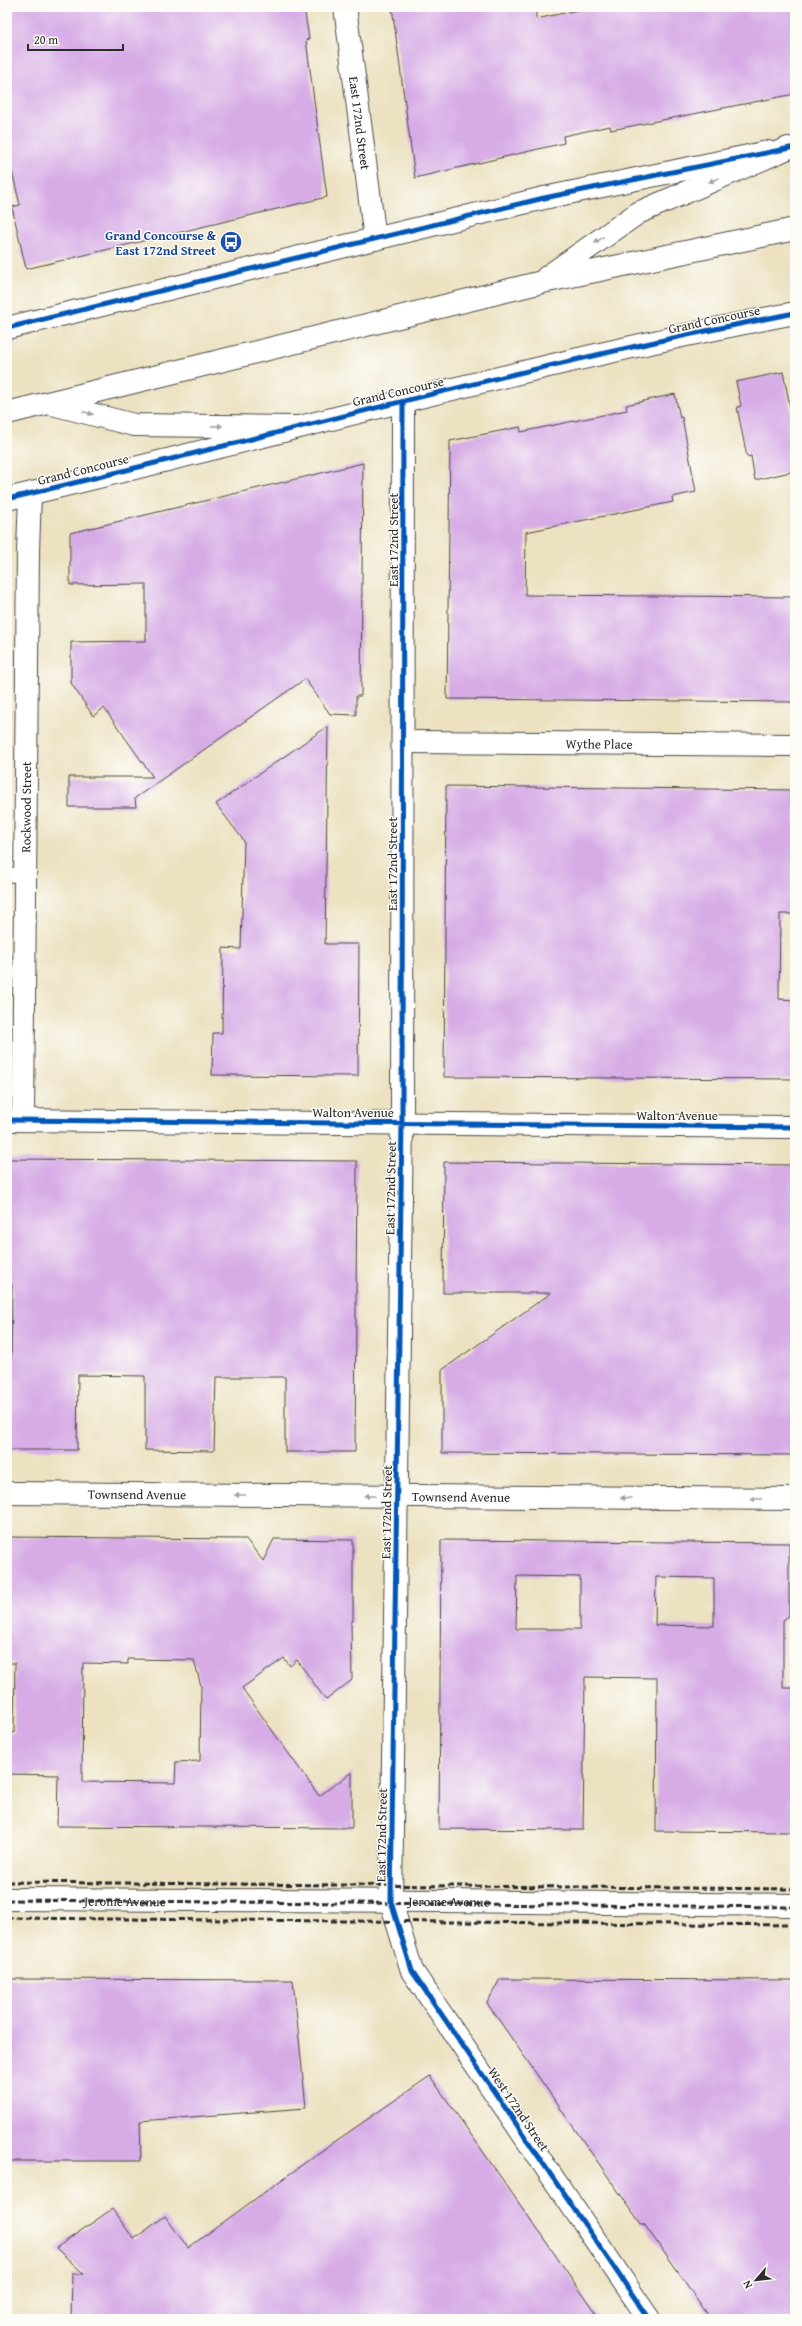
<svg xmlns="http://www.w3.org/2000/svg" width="802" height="2326" font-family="'Gentium Book Plus',serif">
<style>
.building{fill:#d6abe6;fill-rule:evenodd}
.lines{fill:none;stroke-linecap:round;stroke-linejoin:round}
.lane-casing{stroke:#484642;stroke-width:16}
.street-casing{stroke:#484642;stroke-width:24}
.secondary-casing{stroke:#484642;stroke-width:24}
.primary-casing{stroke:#484642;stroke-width:24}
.lane{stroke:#fff;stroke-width:14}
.street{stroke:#fff;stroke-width:22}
.secondary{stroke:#fff;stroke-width:22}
.primary{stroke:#fff;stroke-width:22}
.rail{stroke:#2b2b2b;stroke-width:3;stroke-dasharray:6 3;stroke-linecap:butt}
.cycleway-casing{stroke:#fdfcf7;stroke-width:8}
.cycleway{stroke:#0057b8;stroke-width:5}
.oneway{fill:#a0a0a0}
.labels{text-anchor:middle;stroke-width:3;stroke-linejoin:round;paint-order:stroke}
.street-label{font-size:13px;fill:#2b2b2b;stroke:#fdfcf7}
.transit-label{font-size:13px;font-weight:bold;fill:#164399;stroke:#fdfcf7;text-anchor:end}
</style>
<rect width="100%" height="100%" fill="#fdfcf7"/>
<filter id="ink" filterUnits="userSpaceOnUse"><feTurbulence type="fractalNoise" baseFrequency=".025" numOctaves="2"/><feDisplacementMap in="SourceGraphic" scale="8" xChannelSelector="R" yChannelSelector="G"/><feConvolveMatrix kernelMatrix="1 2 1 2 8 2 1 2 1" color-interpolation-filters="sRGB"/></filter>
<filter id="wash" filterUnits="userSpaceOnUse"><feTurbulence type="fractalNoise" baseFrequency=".012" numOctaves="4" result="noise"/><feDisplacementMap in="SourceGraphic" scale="16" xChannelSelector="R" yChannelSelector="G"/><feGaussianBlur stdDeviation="0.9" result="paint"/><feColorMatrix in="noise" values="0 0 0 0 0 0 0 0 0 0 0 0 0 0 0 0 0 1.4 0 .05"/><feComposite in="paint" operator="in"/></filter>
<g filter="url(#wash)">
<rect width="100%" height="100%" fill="#ece2c2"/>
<g id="blocks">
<path class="building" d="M 7,7 L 304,7 L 309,39 L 306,40 L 327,197 L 26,269 L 12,207 L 20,205 L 7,150 Z
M 392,7 L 536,7 L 536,19 L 592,7 L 795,7 L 795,94 L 611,130 L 610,126 L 563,136 L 564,143 L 415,178 Z
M 783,372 L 795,431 L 795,471 L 755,480 L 751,456 L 747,457 L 737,407 L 741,406 L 736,382 Z
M 675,394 L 680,418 L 682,417 L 696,492 L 672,497 L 673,502 L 526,532 L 525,595 L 795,597 L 795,702 L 447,699 L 450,441 L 520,427 L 521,432 L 627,410 L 626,405 Z
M 363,463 L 361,696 L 356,696 L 356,715 L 330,714 L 305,679 L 135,798 L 136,807 L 69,807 L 69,777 L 153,777 L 104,708 L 93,716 L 71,683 L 71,642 L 146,641 L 146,584 L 70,585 L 70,533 Z
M 328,726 L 325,944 L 359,944 L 358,1076 L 212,1075 L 213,1033 L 222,1033 L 223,948 L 241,949 L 244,841 L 216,804 Z
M 446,786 L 795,790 L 795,914 L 780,914 L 779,999 L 795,1000 L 795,1079 L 444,1077 Z
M 7,1159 L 357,1161 L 355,1452 L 285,1452 L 285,1377 L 216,1377 L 214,1451 L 145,1450 L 145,1376 L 78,1375 L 77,1450 L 7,1450 L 8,1378 L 11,1373 L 12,1285 L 7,1285 Z
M 444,1162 L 795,1165 L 795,1455 L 442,1453 L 442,1370 L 551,1293 L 443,1293 Z
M 7,1537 L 246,1539 L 263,1561 L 274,1539 L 353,1540 L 353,1621 L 351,1622 L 352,1680 L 326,1700 L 297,1660 L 290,1666 L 284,1658 L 242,1688 L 319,1796 L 352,1772 L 352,1828 L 57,1826 L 58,1775 L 7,1774 L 7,1733 L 14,1733 L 15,1663 L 7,1663 ZM 128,1659 L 194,1660 L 201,1686 L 200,1761 L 176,1762 L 175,1783 L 82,1782 L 83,1663 L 128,1664 Z
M 441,1540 L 789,1543 L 789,1616 L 783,1620 L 783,1688 L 795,1688 L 795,1832 L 656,1831 L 657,1678 L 585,1677 L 583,1830 L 439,1829 ZM 517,1576 L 580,1577 L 580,1629 L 516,1629 ZM 656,1577 L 714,1578 L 714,1626 L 655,1625 Z
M 7,1979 L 293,1980 L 306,2108 L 140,2121 L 141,2161 L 7,2161 Z
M 500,1979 L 795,1980 L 795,2319 L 711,2319 L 644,2224 L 641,2224 L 487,2003 Z
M 430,2076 L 600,2319 L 71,2319 L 72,2274 L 84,2274 L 56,2248 L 112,2209 L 134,2239 L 165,2216 L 188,2248 L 317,2154 Z"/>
</g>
</g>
<g filter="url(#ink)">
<use href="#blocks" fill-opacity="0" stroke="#484642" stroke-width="1"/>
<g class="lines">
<g class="lane-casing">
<path id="lane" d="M 7,875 L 25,874"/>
</g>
<g class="street-casing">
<g id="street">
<path id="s1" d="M 345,7 L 375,239"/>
<path d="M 403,402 L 402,1123 L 391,1902 L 412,1971 L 649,2319"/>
<path id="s2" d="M 403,742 L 795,745"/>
<path d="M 7,1120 L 795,1127"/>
<path id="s3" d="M 23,1120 L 28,551 L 30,494"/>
<path id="s4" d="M 7,1493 L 795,1499"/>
</g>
</g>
<g class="secondary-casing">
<g id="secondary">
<path d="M 7,328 L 544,198 L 768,152"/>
<path d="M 7,499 C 270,437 530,364 795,313"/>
<path id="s5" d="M 7,1899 L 442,1901 L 795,1905"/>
</g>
</g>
<g class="primary-casing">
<path id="primary" d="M 547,277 L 638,213 L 788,148
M 52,404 L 134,425 L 296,427
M 7,413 L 538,283 L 795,229"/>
</g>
<use href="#lane" class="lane"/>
<use href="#street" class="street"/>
<use href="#secondary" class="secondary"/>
<use href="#primary" class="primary"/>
<g class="rail">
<path d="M 7,1882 L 795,1889"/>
<path id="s6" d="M 7,1900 L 795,1907"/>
<path d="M 7,1918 L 795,1925"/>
</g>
<g class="cycleway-casing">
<path id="cycleway" d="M 7,328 L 544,198 L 795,147
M 403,402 L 402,1123 L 391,1902 L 412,1971 L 649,2319
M 7,499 C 270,437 530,364 795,313
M 7,1120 L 795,1127"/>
</g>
<use href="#cycleway" class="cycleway"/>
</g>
<defs><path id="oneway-solid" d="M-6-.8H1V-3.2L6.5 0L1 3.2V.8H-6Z"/></defs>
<g class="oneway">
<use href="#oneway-solid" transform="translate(714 180) rotate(157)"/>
<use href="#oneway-solid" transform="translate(599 240) rotate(145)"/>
<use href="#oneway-solid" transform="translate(88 413) rotate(15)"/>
<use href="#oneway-solid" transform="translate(217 426) rotate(1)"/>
<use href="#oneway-solid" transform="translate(240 1495) rotate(-180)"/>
<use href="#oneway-solid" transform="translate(370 1496) rotate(-180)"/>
<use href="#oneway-solid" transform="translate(626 1498) rotate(-180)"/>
<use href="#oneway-solid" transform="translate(756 1499) rotate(-180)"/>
</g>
</g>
<defs>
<g id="bus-disc" transform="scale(1.15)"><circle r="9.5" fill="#1a4fb4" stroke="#fdfcf7"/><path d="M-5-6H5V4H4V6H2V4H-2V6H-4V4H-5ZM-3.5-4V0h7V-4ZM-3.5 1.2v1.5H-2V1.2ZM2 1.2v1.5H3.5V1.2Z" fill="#fff"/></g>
</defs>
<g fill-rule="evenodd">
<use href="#bus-disc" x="231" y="242"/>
</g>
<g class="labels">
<g class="street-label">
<text dy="5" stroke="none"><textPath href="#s1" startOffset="117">East 172nd Street</textPath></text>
<text transform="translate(714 319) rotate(-12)" y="5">Grand Concourse</text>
<text transform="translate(398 391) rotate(-13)" y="5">Grand Concourse</text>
<text transform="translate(83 469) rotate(-14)" y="5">Grand Concourse</text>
<text transform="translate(393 540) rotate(-90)" y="5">East 172nd Street</text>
<text dy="5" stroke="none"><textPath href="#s2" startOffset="196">Wythe Place</textPath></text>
<text dy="5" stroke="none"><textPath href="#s3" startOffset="313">Rockwood Street</textPath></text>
<text transform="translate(392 864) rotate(-90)" y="5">East 172nd Street</text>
<text x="353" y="1117">Walton Avenue</text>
<text x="677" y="1120">Walton Avenue</text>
<text transform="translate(390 1188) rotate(-89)" y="5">East 172nd Street</text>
<text dy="5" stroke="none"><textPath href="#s4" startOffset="130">Townsend Avenue</textPath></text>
<text dy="5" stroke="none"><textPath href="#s4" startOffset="454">Townsend Avenue</textPath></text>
<text transform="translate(386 1512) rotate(-89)" y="5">East 172nd Street</text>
<text transform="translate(381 1835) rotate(-89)" y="5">East 172nd Street</text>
<text dy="5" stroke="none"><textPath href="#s6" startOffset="118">Jerome Avenue</textPath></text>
<text dy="5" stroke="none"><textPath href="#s5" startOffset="442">Jerome Avenue</textPath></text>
<text transform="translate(519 2109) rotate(56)" y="5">West 172nd Street</text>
</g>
<g class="transit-label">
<text x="216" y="240">Grand Concourse &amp;<tspan x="216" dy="15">East 172nd Street</tspan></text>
</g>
</g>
<rect width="802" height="2326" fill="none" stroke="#fdfcf7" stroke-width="24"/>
<g transform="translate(756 2280) rotate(242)" stroke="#fdfcf7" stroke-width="3" paint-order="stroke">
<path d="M0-3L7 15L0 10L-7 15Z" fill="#2b2b2b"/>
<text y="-6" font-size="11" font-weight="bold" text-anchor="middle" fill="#2b2b2b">N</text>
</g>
<path d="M28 44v6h95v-6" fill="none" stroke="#2b2b2b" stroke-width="2"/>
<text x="34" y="44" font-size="12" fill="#2b2b2b" stroke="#fdfcf7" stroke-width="3" paint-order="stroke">20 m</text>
</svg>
